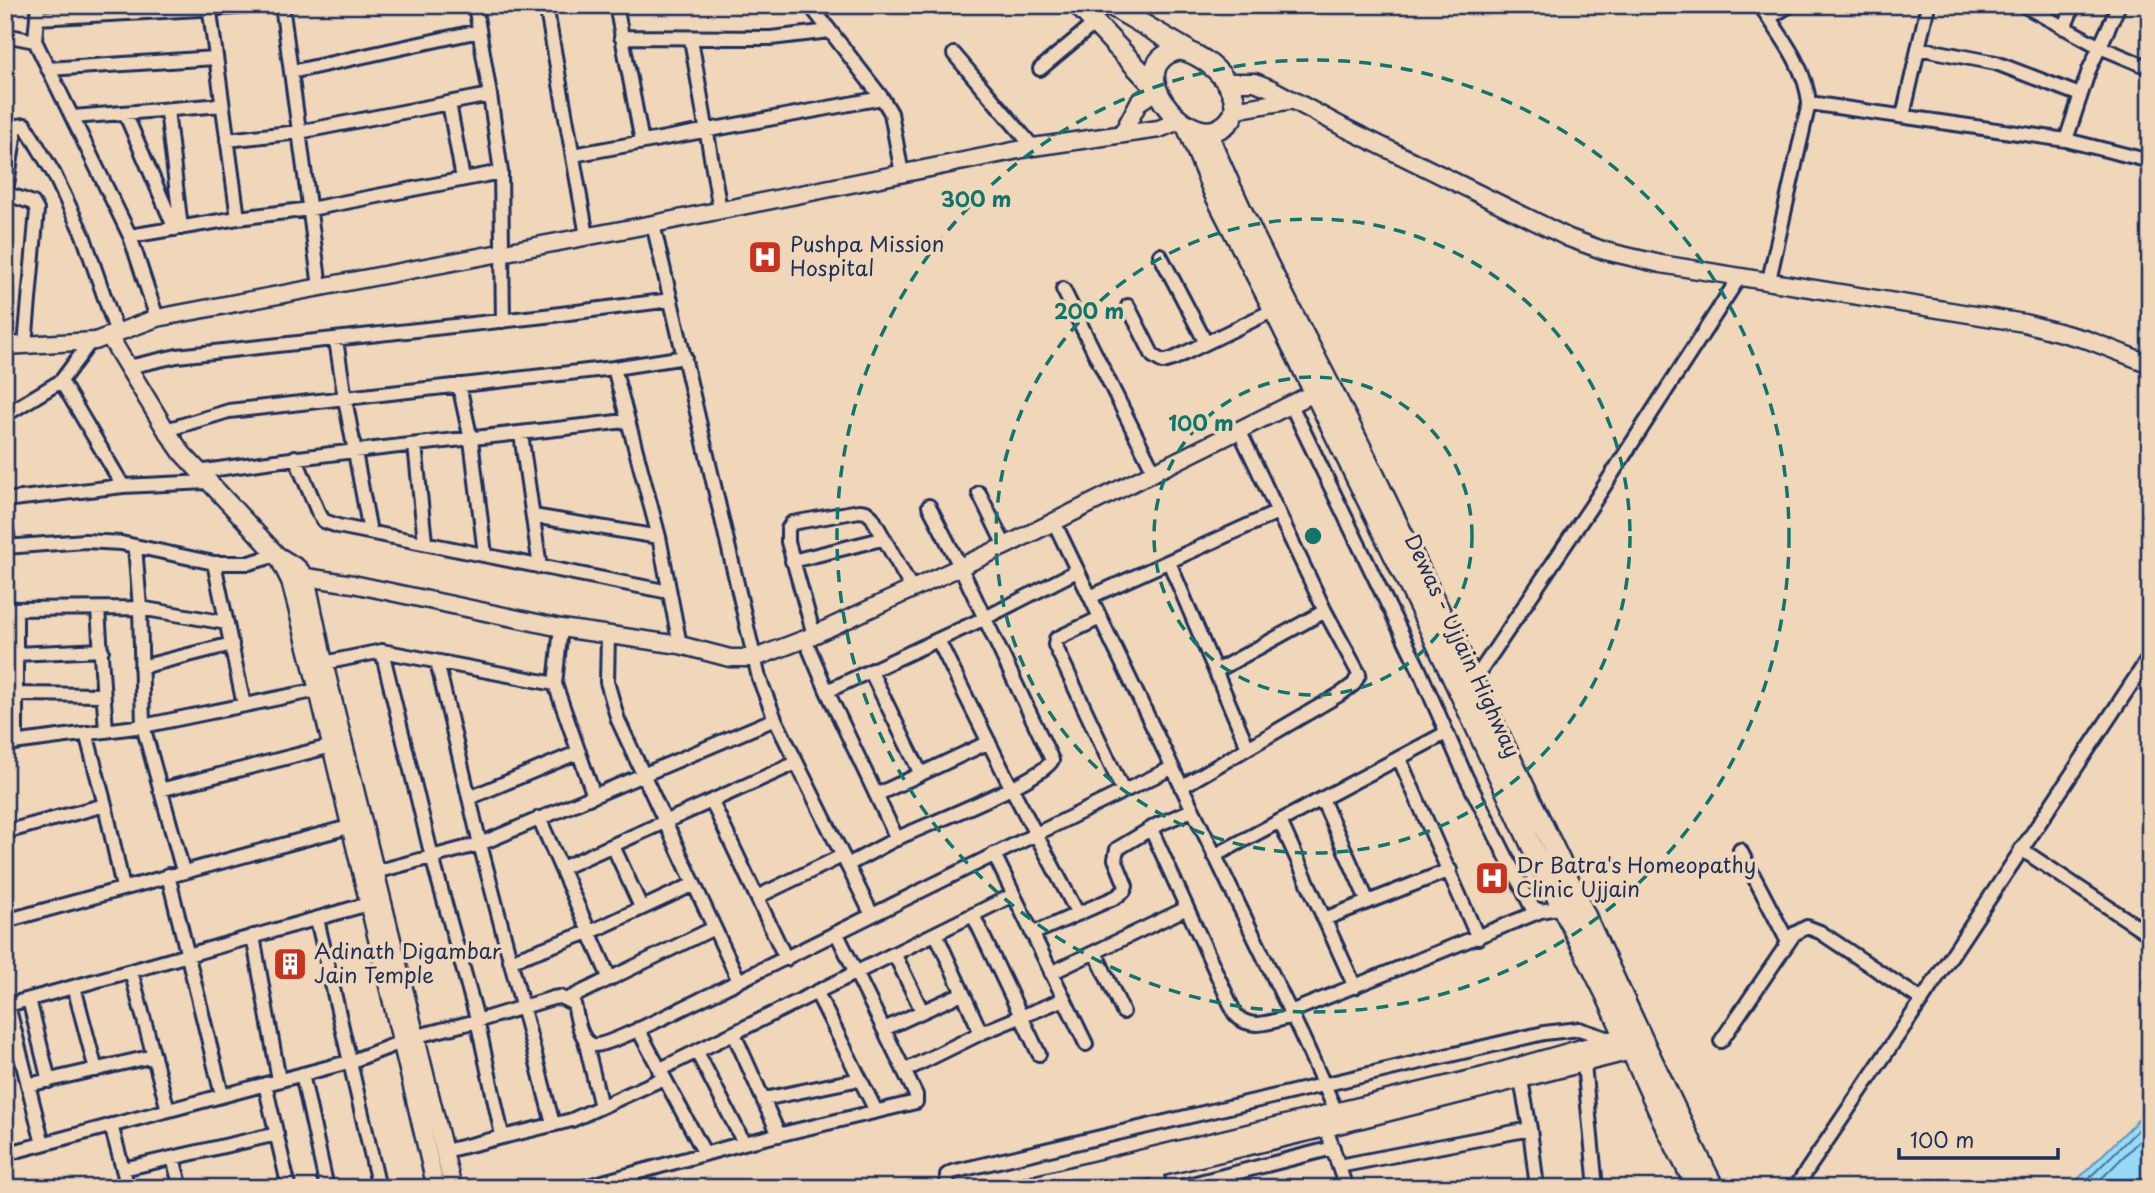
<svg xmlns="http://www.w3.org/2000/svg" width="2155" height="1193" font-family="'Playpen Sans',sans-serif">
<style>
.water{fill:#96daf8;stroke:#6596ba;stroke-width:2}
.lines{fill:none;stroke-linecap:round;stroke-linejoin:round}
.shore{stroke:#4c739c;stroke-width:2}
.minor-casing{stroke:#1b2f5e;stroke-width:18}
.tertiary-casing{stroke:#1b2f5e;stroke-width:21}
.primary-casing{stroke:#1b2f5e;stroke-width:24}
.minor{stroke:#f1d7b9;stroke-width:12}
.tertiary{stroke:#f1d7b9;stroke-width:16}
.primary{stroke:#f1d7b9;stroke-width:19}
.ring{fill:none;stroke:#0f766e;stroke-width:3.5;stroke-dasharray:12 9}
.labels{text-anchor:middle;stroke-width:7;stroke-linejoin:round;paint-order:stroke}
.poi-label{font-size:21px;fill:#1b2f5e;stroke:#f1d7b9;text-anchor:start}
.street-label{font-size:21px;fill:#1b2f5e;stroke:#f1d7b9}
.centre{fill:#0f766e;stroke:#f1d7b9;stroke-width:3.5}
.ring-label{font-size:21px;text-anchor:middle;font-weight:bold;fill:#0f766e;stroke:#f1d7b9;stroke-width:7;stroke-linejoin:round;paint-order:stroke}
</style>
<rect width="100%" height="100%" fill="#f1d7b9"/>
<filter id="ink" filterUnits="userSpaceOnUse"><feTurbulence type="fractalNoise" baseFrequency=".0143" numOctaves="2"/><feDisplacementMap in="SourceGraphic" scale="14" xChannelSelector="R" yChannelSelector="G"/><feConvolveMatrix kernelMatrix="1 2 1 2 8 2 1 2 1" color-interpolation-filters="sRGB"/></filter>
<g filter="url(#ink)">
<path class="water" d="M 2150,1108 L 2150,1188 L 2071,1188 L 2072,1185 Z"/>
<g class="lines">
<path class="shore" d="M 2079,1188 L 2150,1118
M 2092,1188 L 2150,1130"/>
<g class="minor-casing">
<path id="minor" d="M 38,5 L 35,41 L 130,236 L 157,318
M 209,5 L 238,218 L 310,209 L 501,172 L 490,95
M 282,5 L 320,287
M 546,5 L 587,236
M 616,5 L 642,142
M 810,5 L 882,98 L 891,113 L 902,174
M 1760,5 C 1780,35 1806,67 1809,103 L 1769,280
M 2023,5 L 2100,47 L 2150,68
M 37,18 L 272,5
M 1769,18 L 1790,5
M 2064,28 L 2074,5
M 5,35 L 35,41
M 621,37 L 771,38 L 830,31
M 691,39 L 720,210
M 1918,48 L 1996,63 L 2080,95
M 954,54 L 1033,147
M 48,69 L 215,58
M 1040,69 L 1095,23
M 291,72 L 479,31
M 449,103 L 463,179
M 1809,103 L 2066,140 L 2150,161
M 167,110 L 181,228
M 125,113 L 175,229
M 1903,116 L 1928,5
M 73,117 L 222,105
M 227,140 L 299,132 L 490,95 L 475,5
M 2066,140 L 2089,70 L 2119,5
M 573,155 L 882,98
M 501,172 L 503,321
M 5,193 L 33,203 L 37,210 L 25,345
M 5,199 L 15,131 L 18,126 L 25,125 L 54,174 L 83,235 L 117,333
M 653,224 L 759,678 L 775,719 L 872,915
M 130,236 L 238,218
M 1160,255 L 1206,343
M 1063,289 L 1154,472
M 1128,306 L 1153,356 L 1163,362 L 1173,359 L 1274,310
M 336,340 L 345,399 L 370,532
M 128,367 L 177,356 L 545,316 L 671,300
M 614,368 L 685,357
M 61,381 L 123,486
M 459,385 L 471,440 L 485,554
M 1291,405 L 1418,667 L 1466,777 L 1531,906 L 1541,911 L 1562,907
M 5,415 L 61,381 L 91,341
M 166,430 L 229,411 L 614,368 L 659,537 L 680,645
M 521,434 L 540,567
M 415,445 L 425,542
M 295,457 L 318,512 L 324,521 L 338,526 L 669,592
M 198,472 C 340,450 484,438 626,421
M 979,493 L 1005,546
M 5,500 L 123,486 L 208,482
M 533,516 L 659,537
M 5,522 L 9,547
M 1054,522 L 1301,1034 L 1339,1118
M 135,546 L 140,608 L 143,726 L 183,871
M 5,547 L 85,541 L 121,543 L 214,563 L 249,563 L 277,555
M 792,561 L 882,539
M 1169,562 L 1248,748
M 214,563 L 244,705
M 1090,597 L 1278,512
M 5,609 L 140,608 L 227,623
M 98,609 L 106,731
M 1100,618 L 1060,637 L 1056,639 L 1055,645 L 1123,791
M 814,635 L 788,542 L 788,529 L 792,523 L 859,511 L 866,512 L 872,517 L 912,589
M 608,636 L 607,682 L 618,720 L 739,981
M 805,639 L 827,691 L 897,839
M 938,640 L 1011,787 L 1078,914
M 16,654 L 102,650
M 437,662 L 480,844 L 553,1124
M 324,663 L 382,651
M 141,667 L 232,644
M 1216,671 L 1325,611
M 871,672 L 921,774
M 555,684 L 594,796
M 1471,685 L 1592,505 L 1740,276
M 827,691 L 985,618 L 1077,571
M 16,694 L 103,695
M 86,733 L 105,805 L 123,888
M 16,743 L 16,609
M 5,744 L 143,726 L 318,690
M 1399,758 L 1478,938
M 1181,787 L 1342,693 L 1354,684 L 1359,674 L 1325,611 L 1239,430
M 160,790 L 340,744
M 876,795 L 989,742
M 469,798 L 579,752
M 1322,799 L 1368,902
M 712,802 L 786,959
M 539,818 L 610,979
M 1280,821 L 1355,987
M 1151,829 L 1235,1014 C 1250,1032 1273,1021 1292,1016
M 5,832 L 105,805
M 613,846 L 641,907
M 2021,849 L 2150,935
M 1740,850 L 1788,942
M 994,854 L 1086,1044
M 1214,856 L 1446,733
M 847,865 C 865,856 882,846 900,837 C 926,825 1043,780 1052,760 L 960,566 L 929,506
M 562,868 L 796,763
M 375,872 L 480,844 L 775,719
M 168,875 L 222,1095
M 757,897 L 842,856
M 973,915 L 1039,1054
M 317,919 L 379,1188
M 1324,919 L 1450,870
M 5,921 L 356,825
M 936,934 L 981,1033
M 1032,934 L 1116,897 L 1124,891 L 1126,886 L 1115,859 L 1117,849 L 1157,825 L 1192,810
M 253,936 L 279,1080
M 1095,952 L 1123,1012
M 895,955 L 922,1011
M 510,961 L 597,929 L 694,884
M 131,971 L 368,904
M 1051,973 L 1187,908
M 74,987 L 96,1070
M 817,993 L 876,1111
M 29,999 L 49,1081
M 568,999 L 714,928
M 8,1005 L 131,971 L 168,1110
M 5,1006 L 8,1005 L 43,1144
M 1290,1012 L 1541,911
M 638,1029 L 705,1154
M 884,1029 L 963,993
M 734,1034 L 779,1135
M 585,1040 L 601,1107
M 1721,1041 L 1794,934 L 1807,927 L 1820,932 L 1922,1000
M 697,1052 L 744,1143
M 1584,1064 L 1596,1188
M 659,1070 L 1013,895
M 904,1071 L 981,1033 L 1064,999
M 302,1074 L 327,1188
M 1521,1080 L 1530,1129 L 1537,1188
M 265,1084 L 289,1188
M 28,1085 L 154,1056
M 764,1099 L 860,1079
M 111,1125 L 128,1188
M 1326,1128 L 1346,1188
M 502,1135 L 476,1015 L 432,857 L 382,651 L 555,684 L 561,628
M 445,1151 L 572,1120 L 664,1078
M 5,1154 L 352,1061 L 417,1036 L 477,1021 L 553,998 L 560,997 L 574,1004 C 577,1016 579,1041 593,1045 C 607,1048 692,1003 710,995 C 864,920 1017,842 1172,768
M 173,1158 L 181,1188
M 1339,1166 L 1530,1129
M 1155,1168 L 1160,1188
M 123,1169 L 277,1134
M 581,1188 L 744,1143 L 916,1102 L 916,1095 L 837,934
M 948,1188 L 947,1175 L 952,1172 L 1544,1033 L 1579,1029 L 1612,1040
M 1176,1188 L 1333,1148
M 1795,1188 L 1922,1000 L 2150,656"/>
</g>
<g class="tertiary-casing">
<path id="tertiary" d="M 1226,82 L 1255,82 L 1272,89 L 1341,126 L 1569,238 L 1605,251 L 1661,264 L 2024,323 L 2088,340 L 2150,364
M 1234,110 L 1293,100
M 1122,134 L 1139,102 L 1157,90
M 109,336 L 166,430 L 182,453 L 277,555 L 290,581 L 318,690 L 436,1188
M 5,346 L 95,341 L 157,318 L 653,224 L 1033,147 L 1159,129 L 1181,120
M 277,555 L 298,568 L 306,577 L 324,663 L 453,1188
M 290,581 L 306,577 L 353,584 L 561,628 L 680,645 L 730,658 L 755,658 L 805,639 L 1005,546 L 1324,388
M 1020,1188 L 1484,1076 L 1635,1033
M 1074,1188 L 1342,1124 L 1643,1048"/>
</g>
<g class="primary-casing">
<path id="primary" d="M 1078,5 L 1155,87
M 1110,5 L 1187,50
M 1178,50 C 1208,51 1261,106 1220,128 C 1185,148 1119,66 1178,50 Z
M 1186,124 L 1214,193 L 1274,310 L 1419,606 L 1532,847 L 1607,997 L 1665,1125 L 1697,1188
M 1207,132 C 1256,252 1322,364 1377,481 C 1438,609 1500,736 1561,863 C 1612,972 1660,1081 1714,1188"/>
</g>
<use href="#minor" class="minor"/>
<use href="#tertiary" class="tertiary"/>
<use href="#primary" class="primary"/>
</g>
</g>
<g class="ring">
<circle cx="1313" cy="536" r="159"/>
<circle cx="1313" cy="536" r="317"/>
<circle cx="1313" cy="536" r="476"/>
</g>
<defs>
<g id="hospital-square" transform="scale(1.75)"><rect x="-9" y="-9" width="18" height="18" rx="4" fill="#c8321e" stroke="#f1d7b9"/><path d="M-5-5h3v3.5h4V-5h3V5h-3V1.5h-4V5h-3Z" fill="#fff"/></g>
<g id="building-square" transform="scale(1.75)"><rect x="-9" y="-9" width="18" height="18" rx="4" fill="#c8321e" stroke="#f1d7b9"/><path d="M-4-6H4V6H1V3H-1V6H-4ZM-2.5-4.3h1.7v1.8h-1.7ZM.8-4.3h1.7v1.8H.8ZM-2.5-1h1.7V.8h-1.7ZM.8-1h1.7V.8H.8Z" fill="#fff"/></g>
</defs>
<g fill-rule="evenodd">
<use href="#hospital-square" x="765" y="257"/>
<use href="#hospital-square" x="1492" y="878"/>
<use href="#building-square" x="290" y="964"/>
</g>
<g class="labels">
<g class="poi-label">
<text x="790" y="252">Pushpa Mission<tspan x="790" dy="24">Hospital</tspan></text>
<text x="1516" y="873">Dr Batra's Homeopathy<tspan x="1516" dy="24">Clinic Ujjain</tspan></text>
<text x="314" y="959">Adinath Digambar<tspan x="314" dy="24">Jain Temple</tspan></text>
</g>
<g class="street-label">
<text transform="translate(1462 646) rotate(65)" y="7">Dewas - Ujjain Highway</text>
</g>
</g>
<circle cx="1313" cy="536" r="10" class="centre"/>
<g class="ring-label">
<text x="976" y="207">300 m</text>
<text x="1089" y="319">200 m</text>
<text x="1201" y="431">100 m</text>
</g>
<rect width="2155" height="1193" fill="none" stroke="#f1d7b9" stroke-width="28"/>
<rect x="14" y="14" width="2127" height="1165" fill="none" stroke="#1b2f5e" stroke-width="2.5" filter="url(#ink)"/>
<path d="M1899 1148v10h159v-10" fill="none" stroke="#1b2f5e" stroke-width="3.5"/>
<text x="1910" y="1148" font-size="21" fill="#1b2f5e" stroke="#f1d7b9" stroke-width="5" paint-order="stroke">100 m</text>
</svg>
